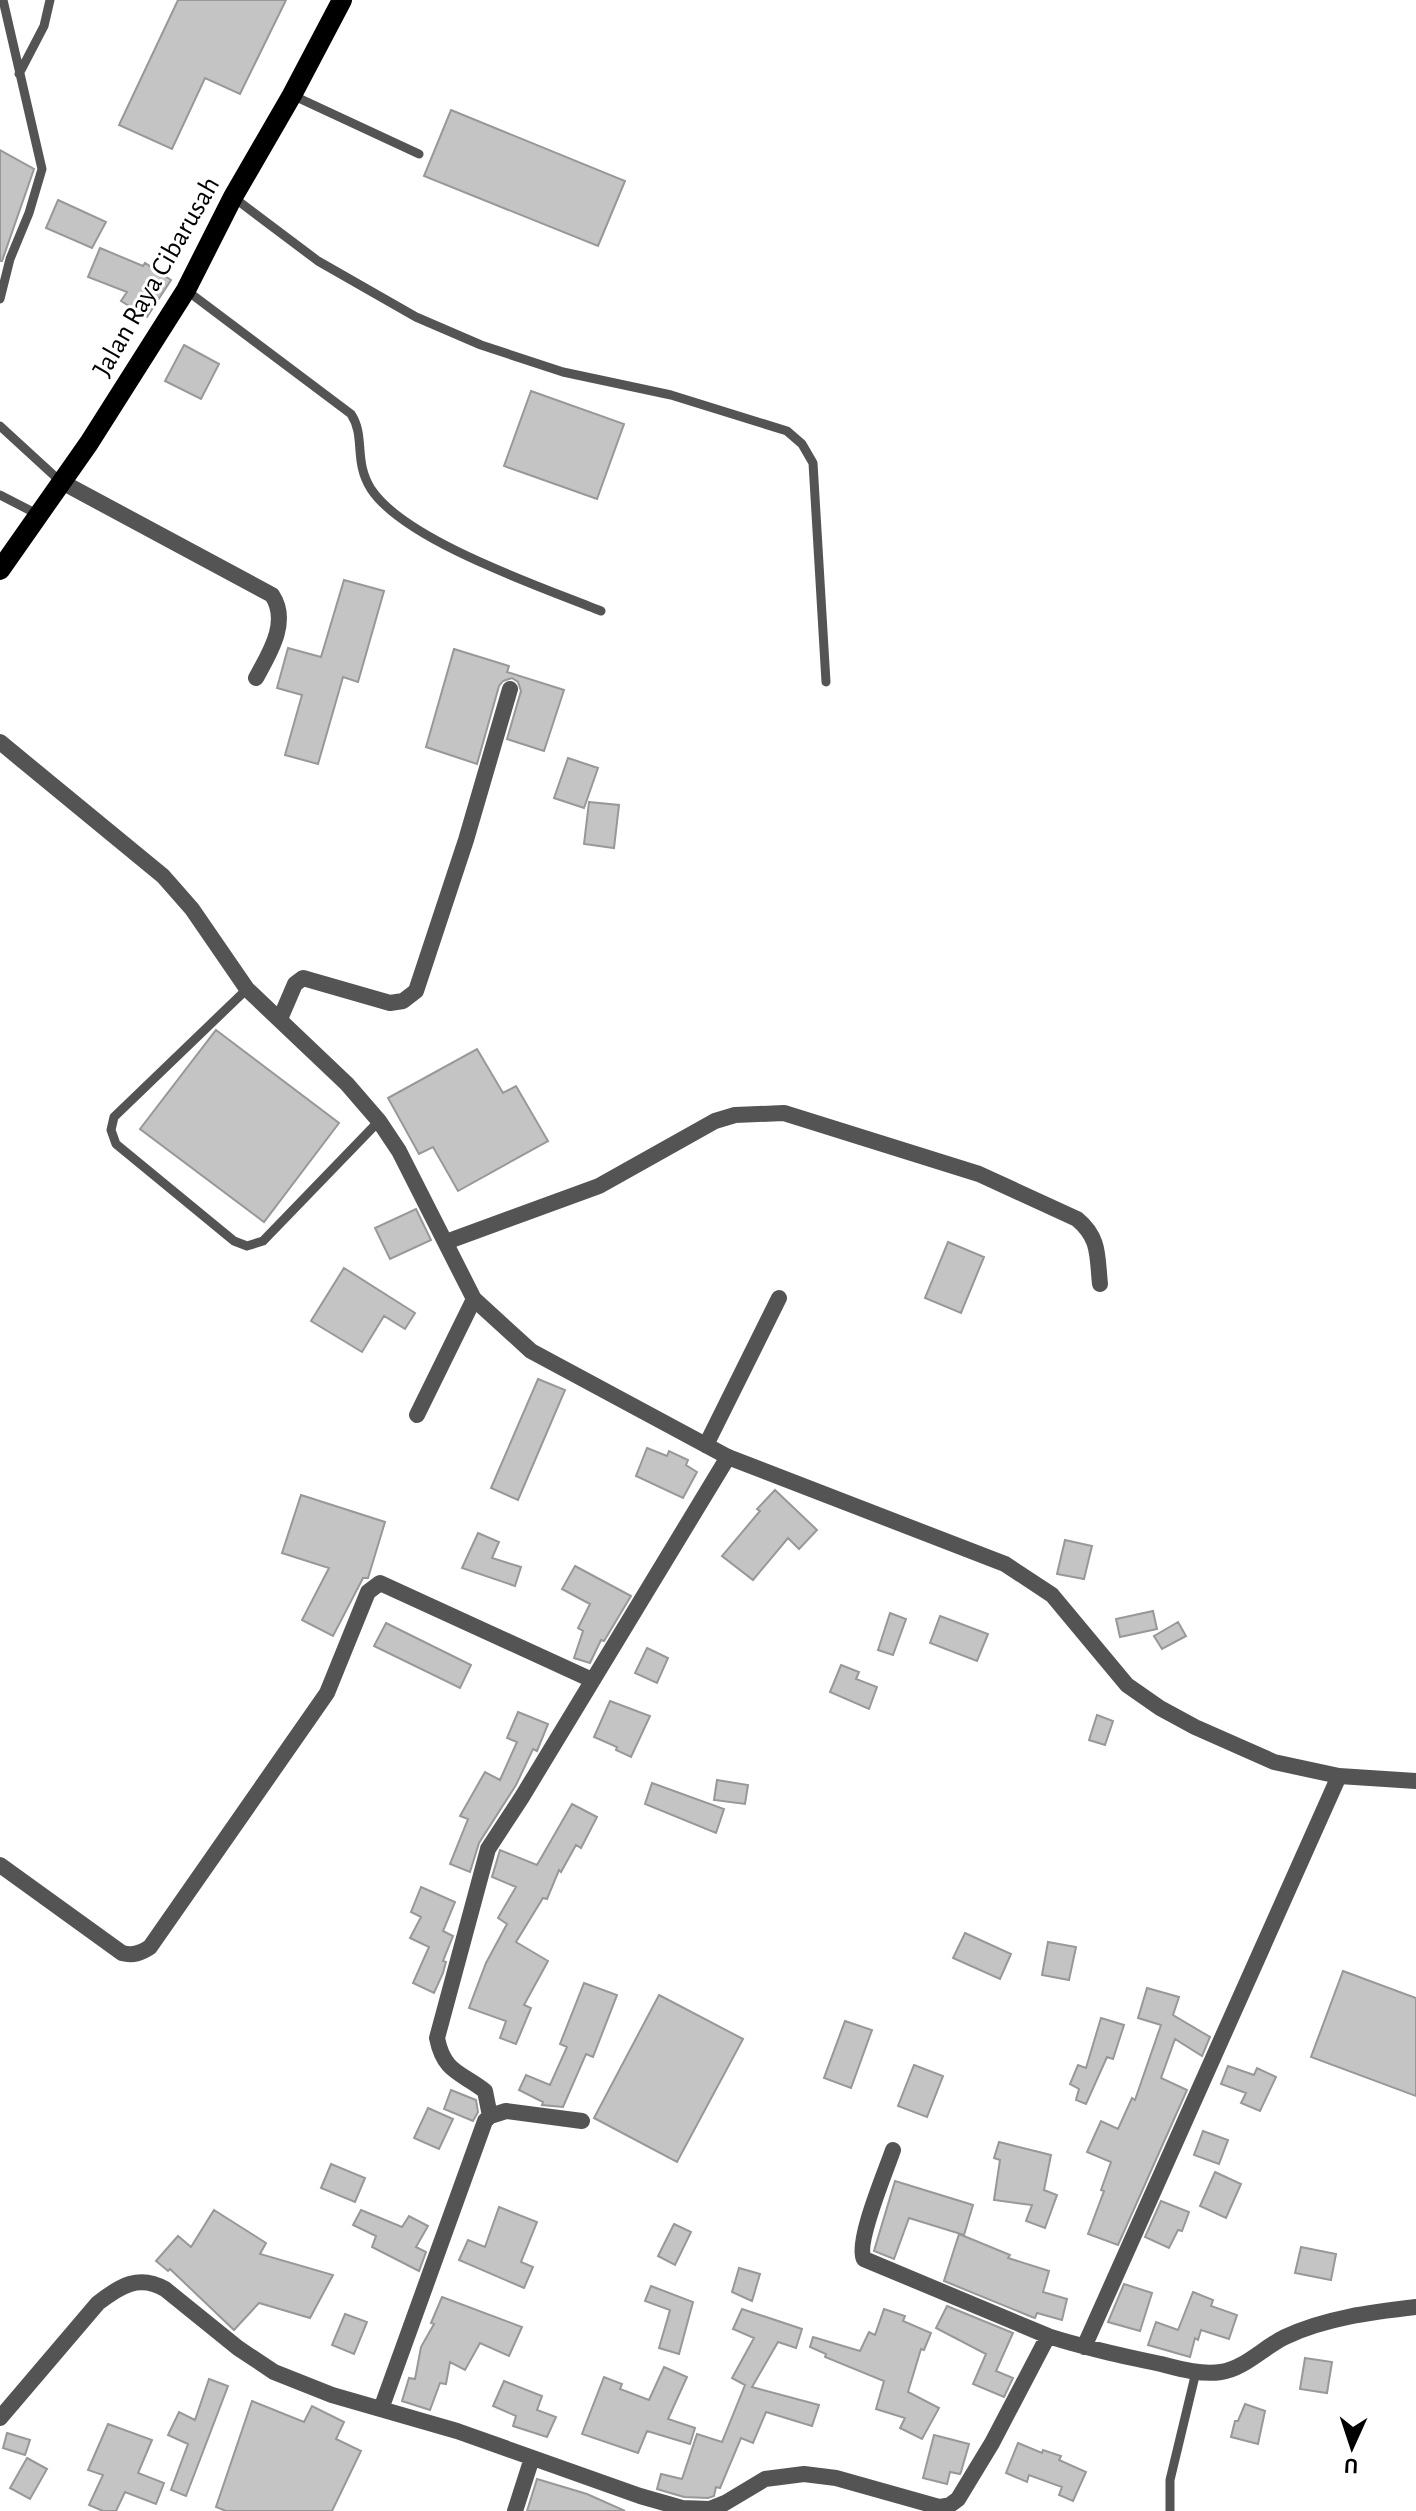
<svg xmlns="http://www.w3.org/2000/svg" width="1416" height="2511" font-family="'Alegreya Sans',sans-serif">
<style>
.building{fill:#c4c4c4;stroke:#989898;stroke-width:2}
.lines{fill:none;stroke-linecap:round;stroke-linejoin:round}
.service{stroke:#545454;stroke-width:9}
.minor{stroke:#545454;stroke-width:16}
.tertiary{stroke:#545454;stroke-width:16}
.primary{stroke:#000;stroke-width:20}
.labels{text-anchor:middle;stroke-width:6;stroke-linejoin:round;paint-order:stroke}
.street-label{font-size:28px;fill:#000;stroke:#fff}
</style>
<rect width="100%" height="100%" fill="#fff"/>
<path class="building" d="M 178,0 L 286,0 L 240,94 L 205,78 L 172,149 L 119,125 Z
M 451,110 L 625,181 L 598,246 L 424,176 Z
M 0,150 L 34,169 L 2,261 L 0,261 Z
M 58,200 L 106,222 L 92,248 L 46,228 Z
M 100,248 L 143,266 L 145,263 L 171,280 L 147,317 L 121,301 L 127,292 L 88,277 Z
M 184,345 L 219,364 L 201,399 L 165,381 Z
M 531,391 L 624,424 L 597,499 L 504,466 Z
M 344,580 L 384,591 L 358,682 L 343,677 L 318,764 L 285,755 L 302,695 L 277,688 L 288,648 L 321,657 Z
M 454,649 L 509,666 L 507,672 L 564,690 L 544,751 L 507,739 L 521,691 L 518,682 L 512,678 L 503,681 L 499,686 L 477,764 L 426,747 Z
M 568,758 L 598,768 L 584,808 L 554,798 Z
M 589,802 L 619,805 L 614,848 L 584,844 Z
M 216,1030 L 339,1123 L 264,1222 L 140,1129 Z
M 477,1049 L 503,1093 L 516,1086 L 548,1141 L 458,1191 L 433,1147 L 419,1154 L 388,1098 Z
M 416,1209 L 431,1240 L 390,1259 L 375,1228 Z
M 948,1242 L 984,1257 L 961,1313 L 925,1298 Z
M 344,1268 L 415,1313 L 405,1329 L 384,1316 L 362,1352 L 311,1321 Z
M 538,1379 L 565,1390 L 518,1500 L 491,1488 Z
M 647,1448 L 667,1456 L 669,1451 L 688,1460 L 686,1465 L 697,1472 L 683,1498 L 636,1476 Z
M 775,1490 L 817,1530 L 799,1549 L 788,1538 L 753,1580 L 722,1556 L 760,1511 L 757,1509 Z
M 301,1495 L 385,1522 L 368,1578 L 363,1578 L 333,1636 L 302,1620 L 329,1568 L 282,1553 Z
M 478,1533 L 499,1542 L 492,1558 L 521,1567 L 515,1586 L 462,1568 Z
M 1065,1540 L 1092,1546 L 1084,1579 L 1057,1574 Z
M 575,1566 L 631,1596 L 604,1641 L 601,1640 L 590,1663 L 574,1658 L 583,1631 L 578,1628 L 590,1604 L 562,1589 Z
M 1153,1611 L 1157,1629 L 1120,1637 L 1116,1619 Z
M 890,1613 L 906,1619 L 893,1655 L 878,1650 Z
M 940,1616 L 988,1634 L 977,1661 L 930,1643 Z
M 1178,1622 L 1186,1636 L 1162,1649 L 1154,1636 Z
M 386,1623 L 471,1665 L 460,1688 L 374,1646 Z
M 647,1648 L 668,1658 L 657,1683 L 635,1673 Z
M 841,1665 L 859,1672 L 856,1679 L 877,1687 L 869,1709 L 830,1692 Z
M 610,1701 L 650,1716 L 631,1757 L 616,1750 L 617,1747 L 594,1737 Z
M 518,1712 L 548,1724 L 537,1751 L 533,1749 L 516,1785 L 479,1843 L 470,1872 L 450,1864 L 468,1819 L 460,1816 L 485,1772 L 500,1780 L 517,1742 L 507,1738 Z
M 1097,1715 L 1113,1721 L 1105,1745 L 1089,1740 Z
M 717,1780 L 748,1785 L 745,1804 L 714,1800 Z
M 652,1783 L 724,1809 L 716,1833 L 645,1804 Z
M 572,1804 L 597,1817 L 581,1848 L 576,1845 L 561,1872 L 559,1870 L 547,1899 L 543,1898 L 516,1942 L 548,1961 L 524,2005 L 531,2008 L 516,2044 L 500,2038 L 506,2021 L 469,2008 L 486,1963 L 507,1924 L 498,1918 L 516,1887 L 492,1877 L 500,1850 L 537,1865 Z
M 421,1887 L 455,1902 L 443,1931 L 453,1936 L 443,1961 L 446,1962 L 443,1973 L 434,1993 L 413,1983 L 429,1947 L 410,1938 L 421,1917 L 411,1912 Z
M 965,1933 L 1011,1954 L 1000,1979 L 953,1958 Z
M 1048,1942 L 1076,1947 L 1069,1980 L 1042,1975 Z
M 1343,1971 L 1416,1998 L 1416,2096 L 1311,2057 Z
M 584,1983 L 617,1995 L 593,2057 L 586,2054 L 563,2107 L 542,2105 L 543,2102 L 519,2090 L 526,2075 L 550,2085 L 567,2047 L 560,2044 Z
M 1147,1988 L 1179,1997 L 1173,2015 L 1210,2037 L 1202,2056 L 1175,2039 L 1161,2078 L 1187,2090 L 1118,2245 L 1088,2234 L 1104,2191 L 1101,2190 L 1111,2162 L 1087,2152 L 1101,2121 L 1118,2129 L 1132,2098 L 1135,2100 L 1161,2025 L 1138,2018 Z
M 659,1995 L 743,2039 L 677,2162 L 594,2118 Z
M 1101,2018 L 1124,2025 L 1113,2059 L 1107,2057 L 1086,2104 L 1076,2100 L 1079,2089 L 1070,2084 L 1078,2065 L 1086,2068 Z
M 845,2021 L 872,2030 L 851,2088 L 824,2078 Z
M 914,2065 L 943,2076 L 927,2117 L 898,2106 Z
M 1228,2066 L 1254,2075 L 1257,2068 L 1276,2077 L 1260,2111 L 1241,2103 L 1246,2093 L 1221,2084 Z
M 451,2090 L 476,2100 L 478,2112 L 473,2121 L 444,2109 Z
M 428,2108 L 453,2119 L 439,2149 L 414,2138 Z
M 1203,2131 L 1228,2140 L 1219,2164 L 1194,2155 Z
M 999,2142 L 1051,2155 L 1044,2190 L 1057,2195 L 1045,2228 L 1026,2221 L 1032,2205 L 994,2200 L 1000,2160 L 994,2158 Z
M 331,2164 L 365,2178 L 355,2202 L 321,2188 Z
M 1215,2172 L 1241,2184 L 1226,2218 L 1200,2206 Z
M 895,2181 L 973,2205 L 964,2235 L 909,2218 L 894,2259 L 874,2251 Z
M 1161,2201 L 1189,2212 L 1182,2231 L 1178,2230 L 1169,2248 L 1145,2237 Z
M 499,2207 L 537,2222 L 521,2262 L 533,2267 L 524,2288 L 459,2260 L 468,2240 L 485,2247 Z
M 214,2210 L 266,2243 L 260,2254 L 333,2275 L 310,2318 L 259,2303 L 234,2330 L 170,2269 L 168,2271 L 156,2261 L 178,2236 L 191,2247 Z
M 361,2210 L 402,2227 L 409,2216 L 428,2226 L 416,2247 L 426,2252 L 419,2271 L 372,2247 L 376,2236 L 353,2225 Z
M 674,2224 L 691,2232 L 675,2265 L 658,2256 Z
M 959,2234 L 1010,2255 L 1008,2258 L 1049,2271 L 1043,2292 L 1067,2299 L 1062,2320 L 1037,2313 L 1035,2318 L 1032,2317 L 944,2281 Z
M 1301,2247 L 1336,2254 L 1331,2280 L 1295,2273 Z
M 739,2268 L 760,2274 L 752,2301 L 732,2292 Z
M 1124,2284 L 1152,2293 L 1140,2331 L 1108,2322 Z
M 651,2286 L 693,2302 L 679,2354 L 659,2348 L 670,2310 L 645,2301 Z
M 1193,2292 L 1213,2300 L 1211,2306 L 1237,2315 L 1229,2339 L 1201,2330 L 1198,2340 L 1195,2338 L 1190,2357 L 1148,2345 L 1156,2322 L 1178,2330 Z
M 442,2297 L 522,2327 L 509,2356 L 480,2343 L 465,2370 L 450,2362 L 446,2384 L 440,2383 L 430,2410 L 402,2401 L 409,2378 L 415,2379 L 421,2347 L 434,2324 L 431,2323 Z
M 947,2306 L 1013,2333 L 996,2371 L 1013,2378 L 1004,2397 L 973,2384 L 986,2354 L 936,2328 Z
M 742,2309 L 802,2329 L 796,2348 L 778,2342 L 752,2387 L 819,2405 L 812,2426 L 766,2412 L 753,2443 L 741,2438 L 720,2488 L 716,2487 L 714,2496 L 708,2498 L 684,2497 L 657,2489 L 661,2474 L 682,2479 L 697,2434 L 722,2442 L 745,2385 L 732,2378 L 754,2338 L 733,2329 Z
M 884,2309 L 905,2316 L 903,2321 L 931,2333 L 924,2350 L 921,2349 L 908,2392 L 939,2408 L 922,2439 L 900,2428 L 905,2418 L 876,2409 L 884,2381 L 825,2357 L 826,2354 L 810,2347 L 813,2337 L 860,2351 L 869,2332 L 875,2335 Z
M 345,2314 L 367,2322 L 354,2354 L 332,2345 Z
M 1305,2358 L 1332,2362 L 1327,2393 L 1300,2389 Z
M 664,2367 L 687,2377 L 668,2419 L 695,2428 L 690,2444 L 647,2431 L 638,2453 L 582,2434 L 604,2377 L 622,2384 L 620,2389 L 649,2400 Z
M 209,2379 L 228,2386 L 186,2496 L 171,2490 L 188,2444 L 168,2435 L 179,2412 L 195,2420 Z
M 504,2381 L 542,2396 L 537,2410 L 556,2417 L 547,2437 L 513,2426 L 516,2416 L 493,2406 Z
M 252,2401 L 304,2422 L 312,2406 L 344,2422 L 336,2439 L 361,2451 L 332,2511 L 226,2511 L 216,2507 Z
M 1245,2404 L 1265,2411 L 1258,2444 L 1231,2437 L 1235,2421 L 1238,2421 Z
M 108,2424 L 152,2440 L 138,2473 L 164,2483 L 156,2504 L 125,2492 L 116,2511 L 103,2511 L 89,2505 L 103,2475 L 88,2470 Z
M 7,2433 L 30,2440 L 25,2455 L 3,2448 Z
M 934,2435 L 969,2444 L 961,2472 L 960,2474 L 950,2472 L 947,2484 L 923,2478 Z
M 1018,2443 L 1042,2453 L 1043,2450 L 1061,2456 L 1059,2460 L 1086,2472 L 1073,2501 L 1059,2495 L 1062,2487 L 1029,2475 L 1027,2482 L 1006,2473 Z
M 27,2458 L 47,2469 L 30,2499 L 10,2488 Z
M 537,2479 L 587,2494 L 625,2511 L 527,2511 Z"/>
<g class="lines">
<path class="service" d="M 19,74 L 44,26 L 50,0
M 292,95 L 419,154
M 233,197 L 318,261 L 416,317 L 481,345 L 563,372 L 671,395 L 787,431 L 802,444 L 813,463 L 826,682
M 186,290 L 351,414 C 366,437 353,460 371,489 C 405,541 542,587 601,611
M 0,299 L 10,259 L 29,213 L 42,169 L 3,0
M 0,426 L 60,481
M 0,495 L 37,514
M 247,989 L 114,1117 L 111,1130 L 116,1144 L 234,1241 L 247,1246 L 263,1241 L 379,1121
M 1170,2511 L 1170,2480 L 1196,2372"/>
<path class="minor" d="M 60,481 L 272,595 C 290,622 269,654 256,678
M 280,1019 L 295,984 L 303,978 L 390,1003 L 403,1001 L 416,991 L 466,840 L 510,689
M 446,1242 L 599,1186 L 715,1121 L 735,1115 L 784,1113 L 979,1174 L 1077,1219 C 1100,1238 1097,1256 1100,1284
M 417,1415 L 474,1299
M 706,1445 L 779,1298
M 0,1865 L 122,1953 C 133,1956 141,1953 150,1947 L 327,1693 L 368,1592 L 380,1583 L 592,1680
M 490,2116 L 485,2091 C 461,2072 444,2073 437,2038 L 488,1849 L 522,1797 L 728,1457
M 893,2150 C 886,2171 855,2243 864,2259 L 1048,2336
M 1084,2347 L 1339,1776
M 381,2409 L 485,2121 L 490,2116 L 506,2111 L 582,2121
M 0,2418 L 98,2303 C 120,2286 139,2274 165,2289 L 238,2348 L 274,2372 L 332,2395 L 457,2431 L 640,2496 L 682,2508 L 710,2509 L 725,2503 L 765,2479 L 804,2474 L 836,2478 L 939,2507 L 950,2505 L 958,2499 L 992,2443 L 1048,2336 C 1085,2348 1123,2356 1161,2364 C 1180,2369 1201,2375 1221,2372 C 1244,2369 1264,2347 1285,2337 C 1325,2318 1372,2312 1416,2307
M 515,2511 L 532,2458"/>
<path class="tertiary" d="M 0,742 L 163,876 L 192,909 L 247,989 L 347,1084 L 379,1121 L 399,1151 L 474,1299 L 531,1351 L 728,1457 L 1005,1564 L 1052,1595 L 1127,1685 L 1160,1708 L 1195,1727 L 1274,1762 L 1339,1776 L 1416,1781"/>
<path class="primary" d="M 0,570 L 89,443 L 186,290 L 233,197 L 292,95 L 342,0"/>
</g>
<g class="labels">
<g class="street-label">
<text transform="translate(155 276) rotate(-60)" y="10">Jalan Raya Cibarusah</text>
</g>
</g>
<g transform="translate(1352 2447) rotate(183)" stroke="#ffffff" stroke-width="6" paint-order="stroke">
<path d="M0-6L14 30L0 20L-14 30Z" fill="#000000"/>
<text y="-12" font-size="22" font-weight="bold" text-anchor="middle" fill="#000000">U</text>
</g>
</svg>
